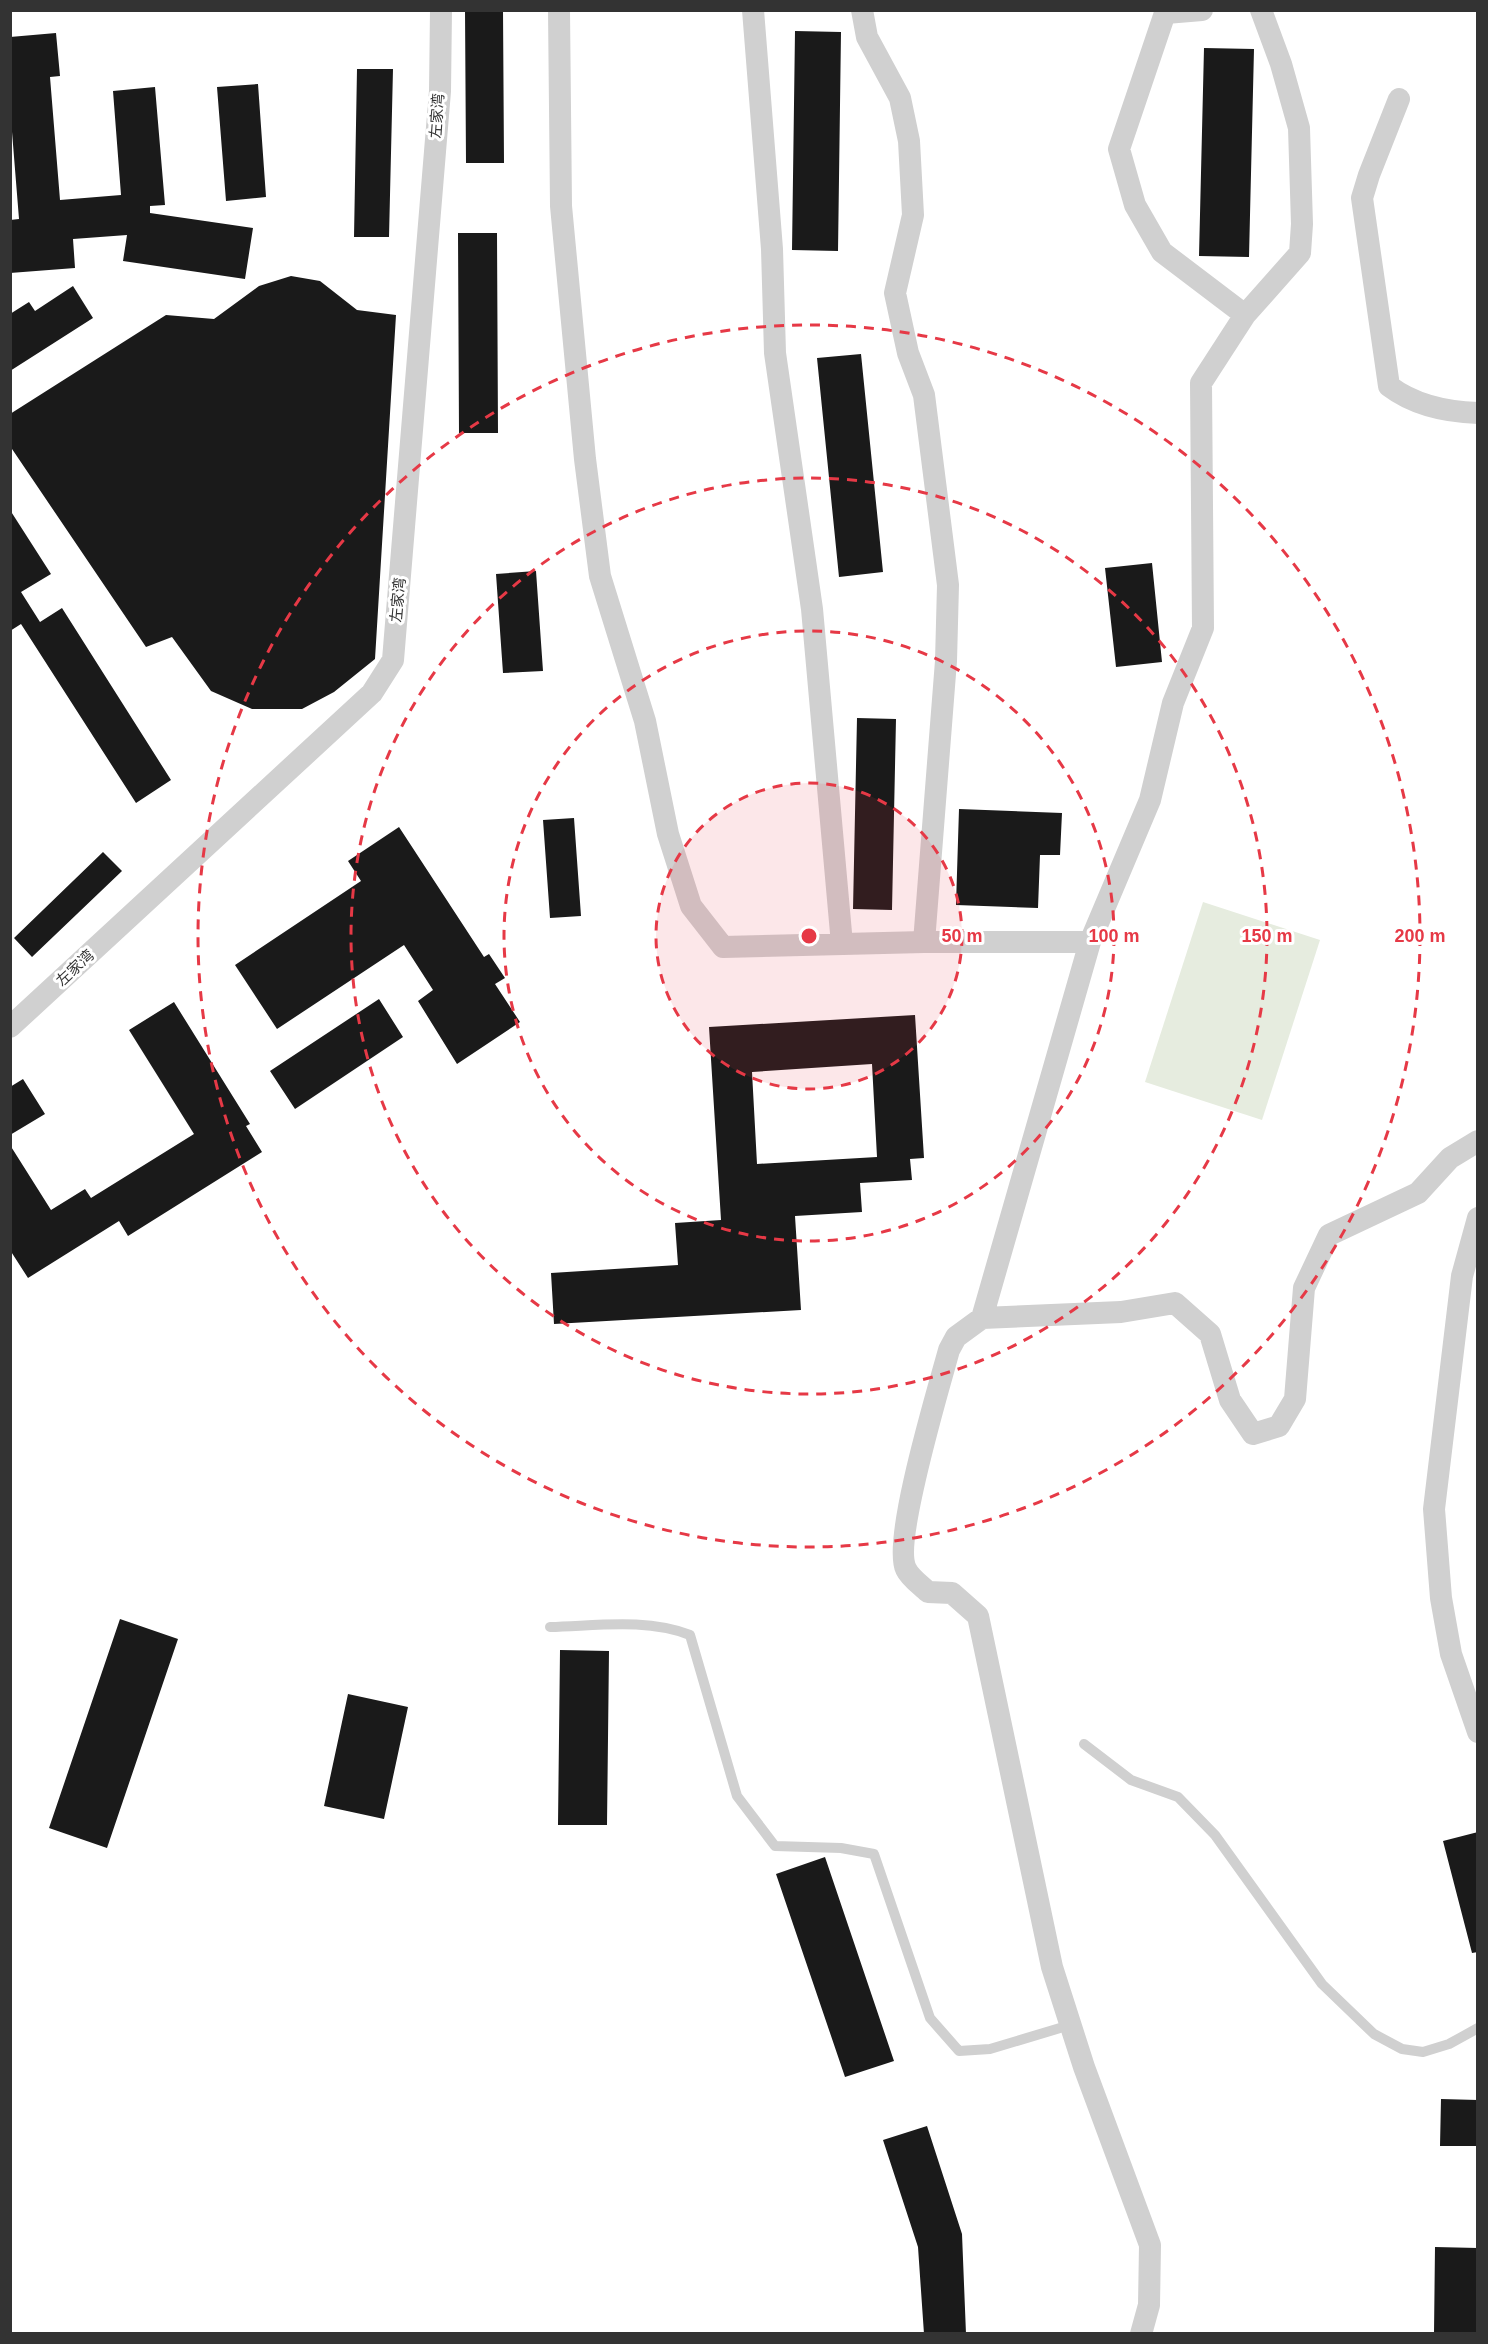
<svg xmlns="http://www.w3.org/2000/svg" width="1488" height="2344" font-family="Helvetica,'Noto Sans SC',sans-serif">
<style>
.green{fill:#e6ecdf}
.building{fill:#1a1a1a;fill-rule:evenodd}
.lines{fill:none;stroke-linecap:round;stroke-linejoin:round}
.service{stroke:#d0d0d0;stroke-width:10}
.minor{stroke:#d0d0d0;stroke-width:22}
.ring{fill:none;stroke:#e63946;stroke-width:3;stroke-dasharray:10 8}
.labels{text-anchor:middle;stroke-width:6;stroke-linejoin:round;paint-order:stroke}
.street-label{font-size:15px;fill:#333;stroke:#fff}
.centre{fill:#e63946;stroke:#fff;stroke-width:3}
.ring-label{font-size:18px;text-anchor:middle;font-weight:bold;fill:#e63946;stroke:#fff;stroke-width:6;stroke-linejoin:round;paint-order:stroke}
</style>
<rect width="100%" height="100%" fill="#fff"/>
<path class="green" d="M 1203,902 L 1320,940 L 1262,1120 L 1145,1082 Z"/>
<path class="building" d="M 465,10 L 503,10 L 504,163 L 466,163 Z
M 795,31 L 841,32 L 838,251 L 792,250 Z
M 56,33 L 60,76 L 50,77 L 60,200 L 121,195 L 113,91 L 155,87 L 165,205 L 150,206 L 150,213 L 253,228 L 245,279 L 123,261 L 127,235 L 73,239 L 75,268 L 10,273 L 10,220 L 19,219 L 10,107 L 10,37 Z
M 1204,48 L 1254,49 L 1249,257 L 1199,256 Z
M 357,69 L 393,69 L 389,237 L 354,237 Z
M 258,84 L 266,197 L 226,201 L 217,87 Z
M 458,233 L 497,233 L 498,433 L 459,433 Z
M 291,276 L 320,281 L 357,310 L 396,315 L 375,659 L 334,692 L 302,709 L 252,709 L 211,691 L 172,637 L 146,647 L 10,446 L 10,414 L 166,315 L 214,319 L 259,286 Z
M 73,286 L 93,318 L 10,371 L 10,314 L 29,302 L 35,311 Z
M 861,354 L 883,572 L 839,577 L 817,358 Z
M 10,510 L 51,574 L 21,592 L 40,622 L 62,608 L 171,780 L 136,803 L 21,624 L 10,631 Z
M 1152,563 L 1162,662 L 1116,667 L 1105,568 Z
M 536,571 L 543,671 L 503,673 L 496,574 Z
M 857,718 L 896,719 L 892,910 L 853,909 Z
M 959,809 L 1062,813 L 1060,855 L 1040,855 L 1038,908 L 956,905 Z
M 574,818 L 581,916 L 550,918 L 543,820 Z
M 399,827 L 484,957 L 489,954 L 505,978 L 495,984 L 520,1022 L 457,1064 L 418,1001 L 433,990 L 404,945 L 277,1029 L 235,965 L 361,881 L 348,861 Z
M 103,852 L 122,871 L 32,957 L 14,938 Z
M 379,999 L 403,1037 L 295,1109 L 270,1071 Z
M 174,1002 L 250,1124 L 246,1126 L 262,1152 L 128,1236 L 119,1221 L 28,1278 L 10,1250 L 10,1145 L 51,1210 L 85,1189 L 91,1198 L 194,1134 L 129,1030 Z
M 915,1015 L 924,1158 L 910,1159 L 912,1180 L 860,1183 L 862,1212 L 795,1216 L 801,1310 L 554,1324 L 551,1273 L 678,1265 L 675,1223 L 721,1220 L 709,1027 ZM 872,1064 L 877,1157 L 757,1164 L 752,1072 Z
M 23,1079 L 45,1114 L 10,1135 L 10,1087 Z
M 120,1619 L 178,1639 L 107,1848 L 49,1828 Z
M 560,1650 L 609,1651 L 607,1825 L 558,1825 Z
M 348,1694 L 408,1707 L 384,1819 L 324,1806 Z
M 1478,1832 L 1478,1952 L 1472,1953 L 1443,1841 Z
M 825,1857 L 894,2061 L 845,2077 L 776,1874 Z
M 1441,2099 L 1478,2100 L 1478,2146 L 1440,2146 Z
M 927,2126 L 962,2234 L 966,2334 L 924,2334 L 918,2247 L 883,2140 Z
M 1435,2247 L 1478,2248 L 1478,2334 L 1434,2334 Z"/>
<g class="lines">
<path class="service" d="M 550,1627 C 596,1626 646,1618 690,1635 L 737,1796 L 775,1846 L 841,1848 L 874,1854 L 930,2018 L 959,2051 L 990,2049 L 1070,2025
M 1084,1744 L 1131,1780 L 1178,1797 L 1215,1835 L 1322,1984 L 1374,2034 L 1402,2049 L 1423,2052 L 1449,2044 L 1478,2028"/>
<path class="minor" d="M 559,10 L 561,206 L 585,459 L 600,576 L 645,721 L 668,834 L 691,906 L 723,947 L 924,942 L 1090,942
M 753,10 L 772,249 L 775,353 L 812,609 L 842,944
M 862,10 L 867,37 L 900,98 L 909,141 L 913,215 L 895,293 L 908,353 L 924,395 L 948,585 L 946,661 L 924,942
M 1166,10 L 1119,149 L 1135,205 L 1162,252 L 1245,315
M 1166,13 L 1202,10
M 1399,99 L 1369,175 L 1362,198 L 1389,386 C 1414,405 1448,412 1478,413
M 10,1027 L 372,693 L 393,660 L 440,91 L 441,10
M 1478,1218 L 1462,1276 L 1434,1509 L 1441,1598 L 1451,1654 L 1478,1732
M 982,1318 L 1090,942 L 1150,800 L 1173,703 L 1203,628 L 1201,383 L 1245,315 L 1300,253 L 1302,224 L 1299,128 L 1281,64 L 1261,10
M 1141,2334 L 1149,2305 L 1150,2245 L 1084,2067 L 1052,1967 L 978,1616 L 952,1593 L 928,1592 C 922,1586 910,1578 906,1569 C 892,1542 939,1387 949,1350 L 956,1337 L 982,1318 L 1121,1312 L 1175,1303 L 1210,1334 L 1230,1400 L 1253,1434 L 1279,1426 L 1295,1399 L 1304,1288 L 1329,1235 L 1418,1193 L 1450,1158 L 1478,1141"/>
</g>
<circle cx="809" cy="936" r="153" fill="#e63946" fill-opacity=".12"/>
<g class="ring">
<circle cx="809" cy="936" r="153"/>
<circle cx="809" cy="936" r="305"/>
<circle cx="809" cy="936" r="458"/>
<circle cx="809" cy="936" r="611"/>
</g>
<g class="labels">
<g class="street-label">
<text transform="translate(437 116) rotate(-86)" y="5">左家湾</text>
<text transform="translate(398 600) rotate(-85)" y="5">左家湾</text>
<text transform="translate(75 968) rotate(-43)" y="5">左家湾</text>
</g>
</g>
<circle cx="809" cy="936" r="9" class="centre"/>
<g class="ring-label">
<text x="962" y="942">50 m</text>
<text x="1114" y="942">100 m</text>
<text x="1267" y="942">150 m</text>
<text x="1420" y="942">200 m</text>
</g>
<rect width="1488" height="2344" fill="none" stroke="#333333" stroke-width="24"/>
</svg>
